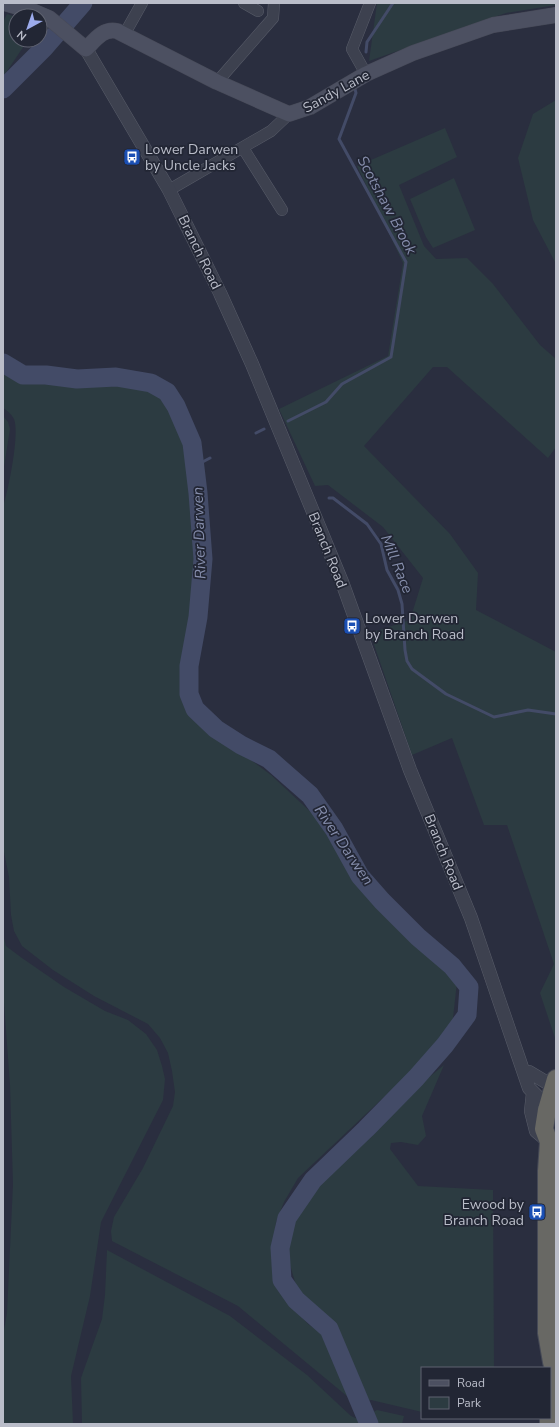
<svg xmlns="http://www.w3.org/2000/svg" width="559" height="1427" font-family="'Nunito Sans',sans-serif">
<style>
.green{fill:#2c3b41}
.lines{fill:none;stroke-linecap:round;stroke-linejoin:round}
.stream{stroke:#434b67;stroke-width:3}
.river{stroke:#434b67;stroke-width:19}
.minor-casing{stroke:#585c69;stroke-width:12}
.tertiary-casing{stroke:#585c69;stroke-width:14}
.secondary-casing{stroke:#474a58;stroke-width:16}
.trunk-casing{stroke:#454956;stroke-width:20}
.minor{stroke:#3d414f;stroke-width:11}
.tertiary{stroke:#3d414f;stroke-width:13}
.secondary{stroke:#4c5061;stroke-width:15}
.trunk{stroke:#686864;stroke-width:18}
.labels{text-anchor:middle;stroke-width:3.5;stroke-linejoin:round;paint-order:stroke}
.street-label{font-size:14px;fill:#babdc9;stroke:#222634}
.poi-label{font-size:14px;fill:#babdc9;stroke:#222634;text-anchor:start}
.water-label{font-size:15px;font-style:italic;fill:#868eac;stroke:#222634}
</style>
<rect width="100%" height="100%" fill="#2a2e3f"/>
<path class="green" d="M 377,3 L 556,3 L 556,5 L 506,13 L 369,61 Z
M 7,14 L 16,17 L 16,40 L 28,40 L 3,77 L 3,22 Z
M 556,100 L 556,264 L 533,220 L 518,158 L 533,114 Z
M 445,128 L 457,157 L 399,185 L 424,246 L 436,259 L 467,258 L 493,284 L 540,345 L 556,359 L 556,447 L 548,458 L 447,367 L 433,367 L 364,446 L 450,534 L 478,573 L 476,610 L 556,652 L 556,1041 L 540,993 L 554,964 L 507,825 L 484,825 L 452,738 L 412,755 L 370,633 L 410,620 L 423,578 L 383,527 L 328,485 L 315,486 L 279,409 L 388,356 L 403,263 L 357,166 Z
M 454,178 L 475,230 L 433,248 L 426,237 L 410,199 Z
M 3,367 L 22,379 L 116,381 L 153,389 L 165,397 L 176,412 L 184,435 L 198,563 L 185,658 L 184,689 L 191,708 L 204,725 L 271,775 L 316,817 L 357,886 L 380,912 L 431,955 L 457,982 L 452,1027 L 420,1063 L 298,1178 L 284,1202 L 276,1222 L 273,1245 L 276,1279 L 295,1310 L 308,1324 L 324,1335 L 348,1397 L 238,1306 L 112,1241 L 111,1231 L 114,1217 L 143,1168 L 173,1106 L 175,1092 L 172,1071 L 168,1053 L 160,1038 L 148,1024 L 94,996 L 53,970 L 22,946 L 14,931 L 11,915 L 9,877 L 3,847 L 3,507 C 8,491 20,434 14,419 C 11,414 8,411 3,408 Z
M 3,416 L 8,422 L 10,429 L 3,473 Z
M 3,934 L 6,946 L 22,958 L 64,987 L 105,1011 L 128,1020 L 146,1034 L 157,1050 L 162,1066 L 165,1079 L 163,1100 L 101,1222 L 90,1296 L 71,1376 L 73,1424 L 3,1424 L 3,1336 L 7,1313 L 13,1184 L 10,1085 L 3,989 Z
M 444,1065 L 422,1116 L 426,1136 L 418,1145 L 401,1142 L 391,1143 L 390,1149 L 418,1186 L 493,1190 L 494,1368 L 422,1368 L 422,1412 L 371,1400 L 366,1401 L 332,1325 L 307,1303 L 296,1285 L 290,1265 L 288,1244 L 293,1226 L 313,1189 L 401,1100 Z
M 107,1250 L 230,1316 L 307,1375 L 351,1416 L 362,1421 L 364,1424 L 82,1424 L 81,1378 L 102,1319 L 105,1295 Z
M 377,1410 L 404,1416 L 402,1424 L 375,1424 L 371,1413 Z"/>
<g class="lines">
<path class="stream" d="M 366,52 L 367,42 L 393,3
M 288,421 L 326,402 L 342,384 L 391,357 L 406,262 L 339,139 L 356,93 L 355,89
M 256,433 L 264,429
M 195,466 L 210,458
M 329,498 L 333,498 L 367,524 L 381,544 L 387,570 L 398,590 L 402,604 L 405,650 L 407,661 L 412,669 L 446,694 L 494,717 L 528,710 L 556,714"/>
<path class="river" d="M 3,89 L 44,48 L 83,3
M 3,363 L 23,375 L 46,375 L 77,379 L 116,377 L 151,383 L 167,392 L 176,406 L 192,443 L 198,493 L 203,559 L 198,617 L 189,666 L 189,694 L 195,709 L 216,729 L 241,745 L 269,759 L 310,795 L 334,829 L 360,876 L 382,901 L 418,937 L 452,966 L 469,987 L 467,1015 L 445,1045 L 416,1078 L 366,1129 L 313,1180 L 287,1218 L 280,1248 L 282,1280 L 296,1300 L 329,1329 L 369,1424"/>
<g class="minor-casing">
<path id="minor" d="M 244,3 L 258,11
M 124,35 L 142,3
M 366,74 L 352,49 L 370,3
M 217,82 L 273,18 L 274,3
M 243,148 L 282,210
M 169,190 L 271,131 L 289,114"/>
</g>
<g class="tertiary-casing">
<path id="tertiary" d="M 86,49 L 169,190 L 220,293 L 252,364 L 342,582 L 410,770 L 471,918 L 529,1088 L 541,1100 L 556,1106
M 524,1071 L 529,1072 L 556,1088
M 533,1093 L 531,1111 L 536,1131 L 548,1141"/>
</g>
<g class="secondary-casing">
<path id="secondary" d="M 4,3 L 35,12 L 49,18 L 86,49 C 95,40 103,28 117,31 L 217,82 L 289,114 L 310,107 L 366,74 L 413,53 L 493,25 L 556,15"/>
</g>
<g class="trunk-casing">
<path id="trunk" d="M 556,1079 L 547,1110 L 544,1129 L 549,1142 L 547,1171 L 547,1333 L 552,1362 L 556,1370
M 550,1409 L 552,1388 L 556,1380
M 549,1424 L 549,1418"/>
</g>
<use href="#minor" class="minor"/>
<use href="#tertiary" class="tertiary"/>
<use href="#secondary" class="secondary"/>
<use href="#trunk" class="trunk"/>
</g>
<defs>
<g id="bus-square" transform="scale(0.9)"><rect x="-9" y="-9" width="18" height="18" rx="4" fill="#1a4fb4" stroke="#222634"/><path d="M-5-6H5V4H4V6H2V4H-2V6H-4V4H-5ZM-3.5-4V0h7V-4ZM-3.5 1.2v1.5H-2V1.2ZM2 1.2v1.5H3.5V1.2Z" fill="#fff"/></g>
</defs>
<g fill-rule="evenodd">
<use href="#bus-square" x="132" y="157"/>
<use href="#bus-square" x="352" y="626"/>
<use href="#bus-square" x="537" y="1212"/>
</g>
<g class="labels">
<g class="street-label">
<text transform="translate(336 91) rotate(-29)" y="5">Sandy Lane</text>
<text transform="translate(200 252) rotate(64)" y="5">Branch Road</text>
<text transform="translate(328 550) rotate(68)" y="5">Branch Road</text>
<text transform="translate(444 852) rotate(68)" y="5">Branch Road</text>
</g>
<g class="poi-label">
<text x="145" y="154">Lower Darwen<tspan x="145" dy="16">by Uncle Jacks</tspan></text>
<text x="365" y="623">Lower Darwen<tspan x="365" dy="16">by Branch Road</tspan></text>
<text x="524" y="1209" text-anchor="end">Ewood by<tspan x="524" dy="16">Branch Road</tspan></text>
</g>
<g class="water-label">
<text transform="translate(387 205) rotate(62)" y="5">Scotshaw Brook</text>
<text transform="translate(199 533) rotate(-92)" y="5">River Darwen</text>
<text transform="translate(397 564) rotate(68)" y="5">Mill Race</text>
<text transform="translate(344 845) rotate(56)" y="5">River Darwen</text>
</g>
</g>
<rect width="559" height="1427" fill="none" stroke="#babdc9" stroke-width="8"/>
<rect x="421" y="1367" width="130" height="52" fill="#222634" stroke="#5f6270"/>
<rect x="429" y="1380" width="20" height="6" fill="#4c5061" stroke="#5f6270"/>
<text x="457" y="1387" font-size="12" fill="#babdc9">Road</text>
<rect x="429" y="1397" width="20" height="12" fill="#2c3b41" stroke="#5f6270"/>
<text x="457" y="1407" font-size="12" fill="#babdc9">Park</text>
<g transform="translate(28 28) rotate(220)"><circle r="19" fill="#222634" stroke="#5f6270"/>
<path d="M0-3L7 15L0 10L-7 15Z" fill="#9cabec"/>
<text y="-6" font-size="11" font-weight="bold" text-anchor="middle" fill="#babdc9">N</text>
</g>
</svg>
